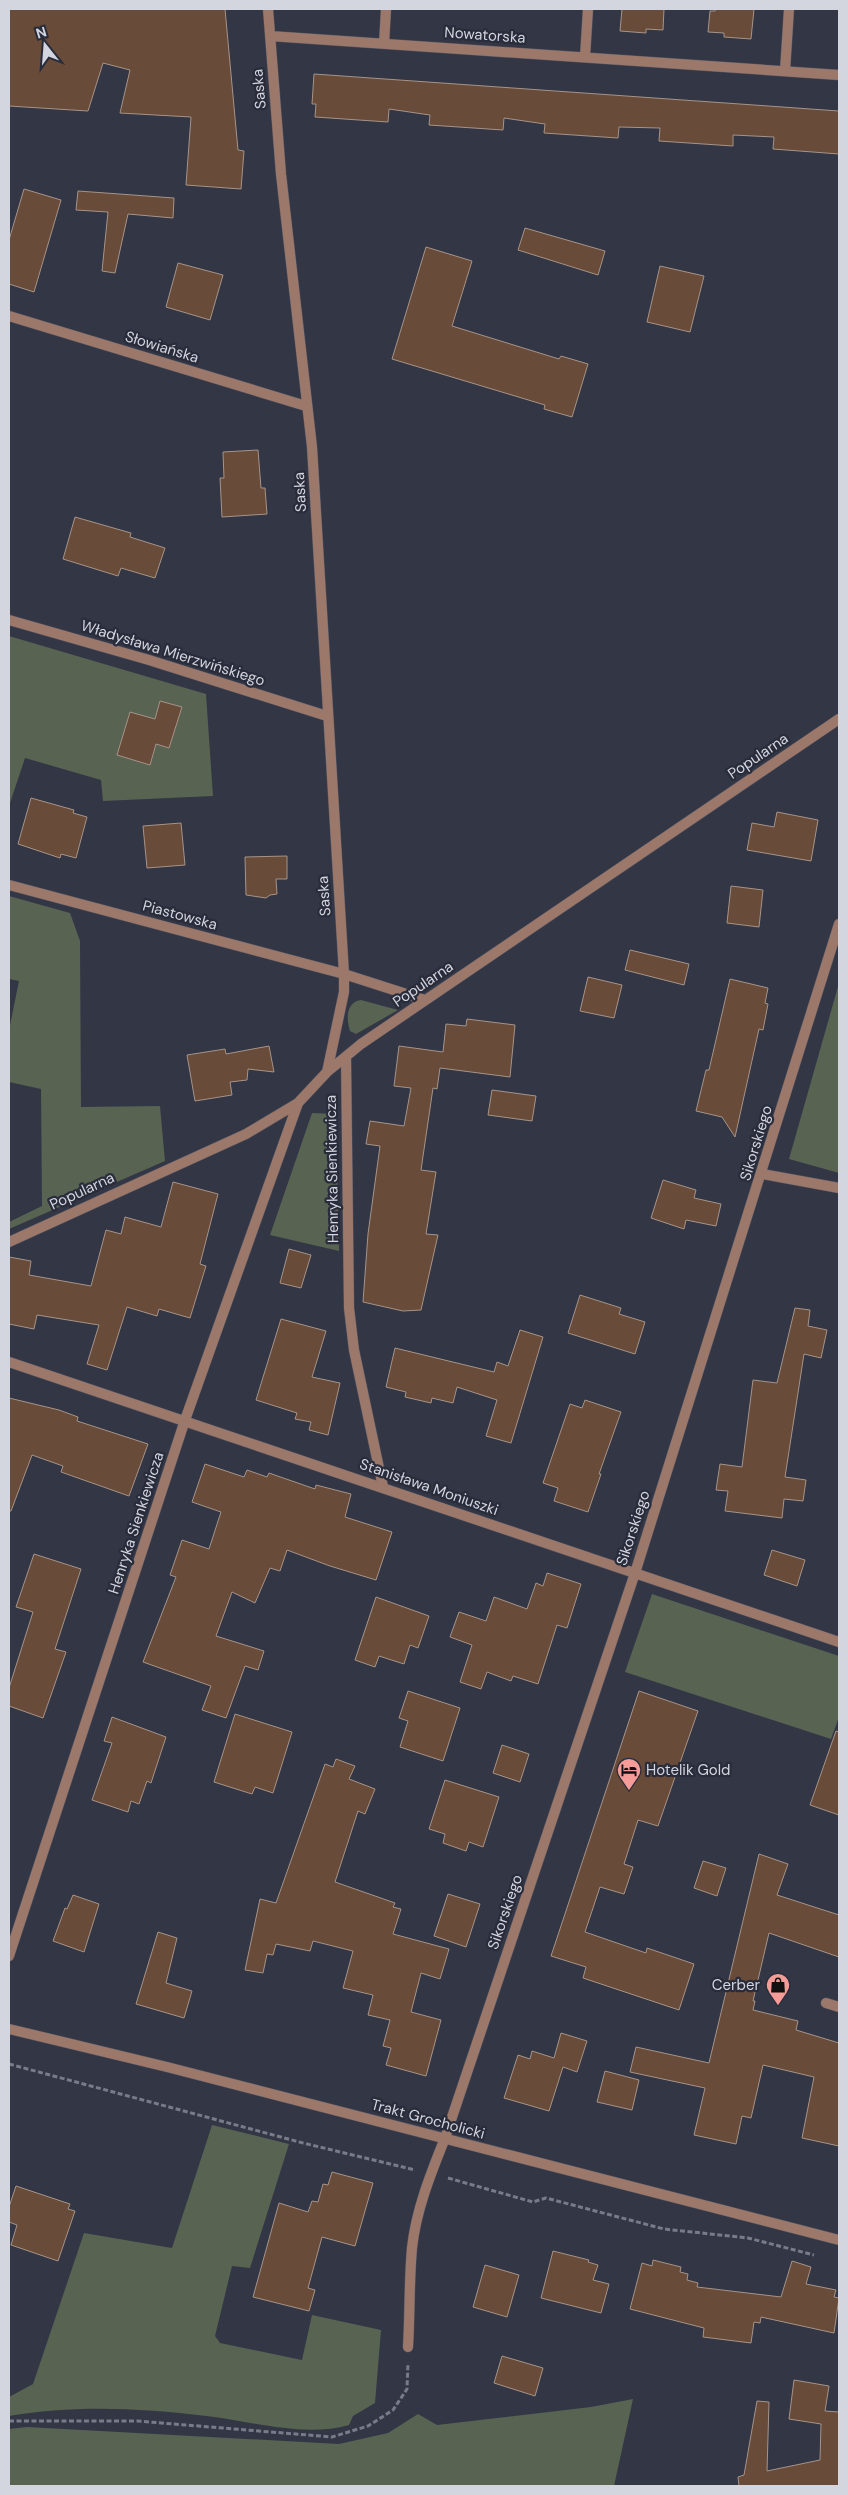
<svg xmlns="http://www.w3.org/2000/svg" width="848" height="2495" font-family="'DM Sans',sans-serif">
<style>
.green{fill:#586352}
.building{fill:#684b38;stroke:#a69489}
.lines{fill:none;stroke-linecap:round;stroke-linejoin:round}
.service-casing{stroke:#505361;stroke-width:11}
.minor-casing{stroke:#505361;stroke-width:11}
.path{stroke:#787b88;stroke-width:3;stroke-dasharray:5 2.5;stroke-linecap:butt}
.service{stroke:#9b786a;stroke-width:10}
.minor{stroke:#9b786a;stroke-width:10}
.labels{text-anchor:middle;stroke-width:4.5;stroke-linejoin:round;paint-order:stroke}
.street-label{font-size:15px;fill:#d3d5df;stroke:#292c3a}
.poi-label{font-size:15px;fill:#d3d5df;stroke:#292c3a;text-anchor:start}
</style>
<rect width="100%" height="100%" fill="#333645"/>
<path class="green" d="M 9,636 L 206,694 L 213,796 L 103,801 L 101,780 L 25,758 L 9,806 Z
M 9,896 L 70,913 L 80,941 L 81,1107 L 160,1106 L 165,1161 L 9,1229 L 9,1222 L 42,1206 L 41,1089 L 9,1082 L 9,1030 L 19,981 L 9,979 Z
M 839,983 L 839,1173 L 789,1159 Z
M 361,1000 L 398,1010 L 356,1034 L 350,1031 C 346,1019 346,1002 361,1000 Z
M 312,1113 L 336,1114 L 339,1251 L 270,1235 Z
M 652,1594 L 839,1656 L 839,1717 L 831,1739 L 625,1672 Z
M 212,2125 L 289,2144 L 250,2268 L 232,2266 L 215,2336 L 220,2343 L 302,2360 L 312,2315 L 381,2330 L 375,2403 L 353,2416 L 349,2425 C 304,2438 251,2421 206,2416 C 141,2408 73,2405 9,2416 L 9,2397 L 33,2384 L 84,2233 L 172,2248 Z
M 633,2399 L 614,2486 L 9,2486 L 9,2429 L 27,2427 L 339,2444 L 388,2433 L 418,2414 L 437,2425 L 591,2407 Z"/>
<path class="building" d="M 9,9 L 225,9 L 238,150 L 244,151 L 241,189 L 186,185 L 191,117 L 120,113 L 130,70 L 103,63 L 88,111 L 9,106 Z
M 622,9 L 664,9 L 663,30 L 646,29 L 646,33 L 620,31 Z
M 716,9 L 754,9 L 751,39 L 724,37 L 724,33 L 708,32 L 710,11 L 715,11 Z
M 314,74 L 839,111 L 839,154 L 773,149 L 774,137 L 733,135 L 733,146 L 659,141 L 660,128 L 619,127 L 618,138 L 544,133 L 545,124 L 504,118 L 503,130 L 429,125 L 430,115 L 389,109 L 388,122 L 315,117 L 316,104 L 312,104 Z
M 24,189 L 61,200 L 34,292 L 9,284 L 9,240 Z
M 78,191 L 174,198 L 173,218 L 128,214 L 115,273 L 102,271 L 108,212 L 76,210 Z
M 525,228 L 605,251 L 598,275 L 518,250 Z
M 426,247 L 472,261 L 452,326 L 559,359 L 561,356 L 588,364 L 572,417 L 544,409 L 545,405 L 392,359 Z
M 178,263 L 223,275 L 210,320 L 166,307 Z
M 660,266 L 704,276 L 690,332 L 647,322 Z
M 258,450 L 261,488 L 265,488 L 267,514 L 222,517 L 220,478 L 224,478 L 223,452 Z
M 75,517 L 131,533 L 130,537 L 165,548 L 155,578 L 121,568 L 118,576 L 63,559 Z
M 160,701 L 182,707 L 169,748 L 156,744 L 150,765 L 117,755 L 130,712 L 155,719 Z
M 31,798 L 74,810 L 73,813 L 87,817 L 76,858 L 61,854 L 60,858 L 18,844 Z
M 777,812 L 818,820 L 811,861 L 747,850 L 752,823 L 774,827 Z
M 181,823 L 185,865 L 147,868 L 143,826 Z
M 287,856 L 287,879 L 276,879 L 277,894 L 270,895 L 266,898 L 246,895 L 245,857 Z
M 731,886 L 763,890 L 759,927 L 727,923 Z
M 630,950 L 689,964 L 684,985 L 625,970 Z
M 588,977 L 622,985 L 614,1018 L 580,1011 Z
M 730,979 L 768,988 L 765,1003 L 768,1004 L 763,1030 L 759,1029 L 735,1137 L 722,1117 L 696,1111 L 706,1070 L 709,1070 Z
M 467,1019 L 515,1025 L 510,1077 L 440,1068 L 437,1089 L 433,1088 L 421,1170 L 436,1172 L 426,1234 L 438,1235 L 421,1310 L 403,1311 L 363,1302 L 368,1234 L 380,1146 L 366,1144 L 370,1121 L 404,1126 L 411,1088 L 394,1086 L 399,1046 L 443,1052 L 446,1024 L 466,1026 Z
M 269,1046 L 274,1072 L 248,1069 L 247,1080 L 230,1082 L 232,1095 L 195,1101 L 187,1055 L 225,1049 L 226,1054 Z
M 492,1090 L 536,1096 L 532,1121 L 488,1115 Z
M 663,1180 L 696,1190 L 694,1198 L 721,1204 L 716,1226 L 686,1220 L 684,1229 L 651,1218 Z
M 173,1182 L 218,1194 L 200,1264 L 206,1266 L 190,1318 L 159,1309 L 157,1316 L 127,1307 L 107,1370 L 87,1364 L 99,1325 L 37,1315 L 34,1329 L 9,1324 L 9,1257 L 31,1261 L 29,1275 L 91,1286 L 106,1230 L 121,1234 L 125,1217 L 161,1227 Z
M 289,1249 L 311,1255 L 301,1288 L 280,1283 Z
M 580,1295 L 621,1308 L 619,1314 L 645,1322 L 635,1354 L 568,1333 Z
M 795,1308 L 810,1310 L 808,1326 L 827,1330 L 821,1358 L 804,1354 L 785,1477 L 806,1480 L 803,1501 L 784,1499 L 782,1518 L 725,1511 L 728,1491 L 716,1490 L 720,1464 L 742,1467 L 753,1380 L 777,1383 Z
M 281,1319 L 326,1331 L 312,1377 L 340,1383 L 328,1435 L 309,1430 L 311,1422 L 295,1419 L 297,1413 L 256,1400 Z
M 520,1330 L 543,1337 L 511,1443 L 486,1436 L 497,1400 L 457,1387 L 453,1403 L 432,1398 L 431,1403 L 405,1397 L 406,1392 L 386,1387 L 395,1348 L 494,1372 L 497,1362 L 508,1366 Z
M 9,1398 L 59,1410 L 78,1417 L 77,1421 L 148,1444 L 129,1496 L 61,1472 L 63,1466 L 32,1455 L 11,1511 L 9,1511 Z
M 585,1400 L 621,1412 L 599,1474 L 601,1474 L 588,1512 L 554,1501 L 558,1488 L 543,1483 L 570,1404 L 582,1408 Z
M 205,1464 L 244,1477 L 247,1470 L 267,1477 L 269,1473 L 315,1489 L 316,1485 L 351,1494 L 345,1517 L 392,1532 L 376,1580 L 330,1566 L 287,1550 L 280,1571 L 270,1568 L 255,1603 L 232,1592 L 216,1636 L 264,1651 L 258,1670 L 245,1666 L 226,1718 L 202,1710 L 211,1686 L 143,1662 L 176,1577 L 170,1575 L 182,1540 L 209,1549 L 221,1512 L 192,1502 Z
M 772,1550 L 805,1560 L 797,1586 L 764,1575 Z
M 34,1554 L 81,1569 L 55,1649 L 66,1652 L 43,1718 L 9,1706 L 9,1688 L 33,1612 L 16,1607 Z
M 547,1573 L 581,1584 L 567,1628 L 557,1625 L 538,1684 L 513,1676 L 511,1681 L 487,1672 L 481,1689 L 460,1682 L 472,1645 L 450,1637 L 459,1612 L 486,1621 L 494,1597 L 527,1609 L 536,1583 L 543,1586 Z
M 376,1597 L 429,1616 L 418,1648 L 410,1645 L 404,1664 L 379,1656 L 375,1667 L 355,1660 Z
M 408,1691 L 460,1708 L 443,1761 L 400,1747 L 408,1721 L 399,1718 Z
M 639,1691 L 698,1711 L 658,1826 L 638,1820 L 624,1864 L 633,1867 L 624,1894 L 600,1887 L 585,1932 L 646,1953 L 647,1948 L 694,1964 L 679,2010 L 583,1978 L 586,1967 L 551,1956 Z
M 235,1714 L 292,1732 L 273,1793 L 255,1787 L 252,1794 L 214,1782 Z
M 112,1717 L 166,1737 L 151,1783 L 147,1781 L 139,1804 L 131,1801 L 128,1812 L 92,1800 L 112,1743 L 104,1741 Z
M 836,1731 L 839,1732 L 839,1815 L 810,1805 Z
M 502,1745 L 529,1754 L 520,1782 L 493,1773 Z
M 336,1759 L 355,1766 L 349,1779 L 375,1789 L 365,1814 L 358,1811 L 335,1882 L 395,1903 L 393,1907 L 401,1909 L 393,1934 L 449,1949 L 440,1979 L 421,1973 L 411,2012 L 441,2020 L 426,2076 L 386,2065 L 391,2048 L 383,2046 L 390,2020 L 368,2015 L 373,1995 L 343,1988 L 353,1951 L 313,1941 L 310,1951 L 276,1944 L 273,1955 L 267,1954 L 263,1973 L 245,1970 L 260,1899 L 276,1903 L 325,1764 L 333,1767 Z
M 445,1780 L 499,1797 L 483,1847 L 469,1842 L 466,1851 L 443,1843 L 445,1834 L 429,1829 Z
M 759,1854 L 788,1864 L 777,1895 L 839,1915 L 839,1957 L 769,1933 L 753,2001 L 755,2001 L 753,2010 L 798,2021 L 796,2030 L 839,2043 L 839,2146 L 802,2138 L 814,2077 L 763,2065 L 751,2118 L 742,2116 L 736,2144 L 694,2135 L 705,2088 L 630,2072 L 636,2047 L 709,2063 Z
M 703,1861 L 726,1868 L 717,1896 L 694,1888 Z
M 448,1894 L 480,1904 L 466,1947 L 434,1936 Z
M 73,1895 L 99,1904 L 84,1952 L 53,1941 L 65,1908 L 67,1909 Z
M 158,1932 L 177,1938 L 166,1983 L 192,1991 L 184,2018 L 136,2004 Z
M 561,2033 L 587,2041 L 577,2072 L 563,2067 L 549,2111 L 504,2098 L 518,2055 L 530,2059 L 532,2051 L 554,2058 Z
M 605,2071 L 639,2080 L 632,2110 L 597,2102 Z
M 332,2172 L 373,2183 L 355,2246 L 322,2237 L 308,2288 L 315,2290 L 309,2311 L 253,2297 L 279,2203 L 308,2212 L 312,2201 L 318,2202 L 323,2184 L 328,2185 Z
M 16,2186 L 70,2204 L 68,2209 L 75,2211 L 58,2261 L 11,2245 L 17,2225 L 9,2222 L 9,2207 Z
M 553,2251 L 589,2260 L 588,2262 L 598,2265 L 593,2280 L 609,2284 L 601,2313 L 541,2298 Z
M 653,2260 L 681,2267 L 680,2272 L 688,2274 L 687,2280 L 698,2283 L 697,2287 L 781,2297 L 792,2261 L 811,2267 L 806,2284 L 836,2290 L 834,2297 L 839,2298 L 834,2333 L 761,2317 L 760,2323 L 754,2322 L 751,2343 L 703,2337 L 704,2328 L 630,2309 L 642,2263 L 652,2266 Z
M 485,2265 L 519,2275 L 507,2317 L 473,2307 Z
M 502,2356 L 543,2368 L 535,2396 L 494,2383 Z
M 794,2380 L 829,2386 L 825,2411 L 839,2412 L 839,2486 L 739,2486 L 738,2477 L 744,2475 L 757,2401 L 769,2402 L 767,2471 L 820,2460 L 821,2424 L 789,2419 Z"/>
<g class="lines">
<g class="service-casing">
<path id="service" d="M 762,1174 L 839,1188
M 826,2003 L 839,2007
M 408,2347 C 410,2314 409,2280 412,2248 C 416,2210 431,2173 445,2138"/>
</g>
<g class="minor-casing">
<path id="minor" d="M 268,9 L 281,174 L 312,447 L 344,974 L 344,992 L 327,1072
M 270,36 L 839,75
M 384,44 L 386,9
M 585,57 L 588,9
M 785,71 L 789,9
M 9,316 L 306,406
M 9,620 L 149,660 L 327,716
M 9,885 L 344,974 L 425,1000
M 346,1057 L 349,1308 L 354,1350 L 383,1487
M 9,1242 L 246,1134 L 298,1103 L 327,1072 L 361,1044 L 839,719
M 9,1362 L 839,1642
M 9,1956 L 185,1420 L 298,1103
M 9,2029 L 167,2067 L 839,2240
M 445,2138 L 635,1573 L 839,924"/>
</g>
<path class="path" d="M 9,2064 L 303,2143 L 415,2170
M 448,2178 L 533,2202 L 546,2198 L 664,2229 L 748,2238 L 814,2255
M 9,2421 L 137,2421 L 332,2437 L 368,2426 L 393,2410 L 407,2389 L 408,2363"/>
<use href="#service" class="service"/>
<use href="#minor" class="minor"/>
</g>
<defs>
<g id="hotel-pin" transform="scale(1.25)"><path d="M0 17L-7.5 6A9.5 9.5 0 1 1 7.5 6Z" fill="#f59b98" stroke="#292c3a"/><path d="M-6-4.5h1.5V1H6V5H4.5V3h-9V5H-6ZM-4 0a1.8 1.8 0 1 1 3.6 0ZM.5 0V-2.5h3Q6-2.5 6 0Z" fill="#111"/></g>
<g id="shop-pin" transform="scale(1.25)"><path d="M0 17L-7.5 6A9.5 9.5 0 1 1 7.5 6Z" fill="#f59b98" stroke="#292c3a"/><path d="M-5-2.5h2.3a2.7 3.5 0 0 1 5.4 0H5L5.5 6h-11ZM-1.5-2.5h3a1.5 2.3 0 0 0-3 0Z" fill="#111"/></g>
</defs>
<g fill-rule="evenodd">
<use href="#hotel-pin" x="629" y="1770"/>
<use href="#shop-pin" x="778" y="1985"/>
</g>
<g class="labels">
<g class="street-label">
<text transform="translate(485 35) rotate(4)" y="5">Nowatorska</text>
<text transform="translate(259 89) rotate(-95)" y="5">Saska</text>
<text transform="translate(162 347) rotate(17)" y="5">Słowiańska</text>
<text transform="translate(300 492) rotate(-93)" y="5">Saska</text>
<text transform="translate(173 653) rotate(17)" y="5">Władysława Mierzwińskiego</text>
<text transform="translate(758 756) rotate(-34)" y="5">Popularna</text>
<text transform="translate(324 896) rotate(-94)" y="5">Saska</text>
<text transform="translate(180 915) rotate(15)" y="5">Piastowska</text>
<text transform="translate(423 984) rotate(-34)" y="5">Popularna</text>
<text transform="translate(756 1143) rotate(-73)" y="5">Sikorskiego</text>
<text transform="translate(332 1169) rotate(-91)" y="5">Henryka Sienkiewicza</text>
<text transform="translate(82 1191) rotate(-25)" y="5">Popularna</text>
<text transform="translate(429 1487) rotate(19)" y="5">Stanisława Moniuszki</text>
<text transform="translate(136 1523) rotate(-72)" y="5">Henryka Sienkiewicza</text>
<text transform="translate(633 1528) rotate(-72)" y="5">Sikorskiego</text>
<text transform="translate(505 1912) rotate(-71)" y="5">Sikorskiego</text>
<text transform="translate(428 2119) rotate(15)" y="5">Trakt Grocholicki</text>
</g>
<g class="poi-label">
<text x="646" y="1775">Hotelik Gold</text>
<text x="760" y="1990" text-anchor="end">Cerber</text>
</g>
</g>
<rect width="848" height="2495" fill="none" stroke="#d3d5df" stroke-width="20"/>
<g transform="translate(45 45) rotate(343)" stroke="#292c3a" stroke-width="4" paint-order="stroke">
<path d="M0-4L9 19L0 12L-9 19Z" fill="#d3d5df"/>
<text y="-8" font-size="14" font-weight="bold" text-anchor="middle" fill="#d3d5df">N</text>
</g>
</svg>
